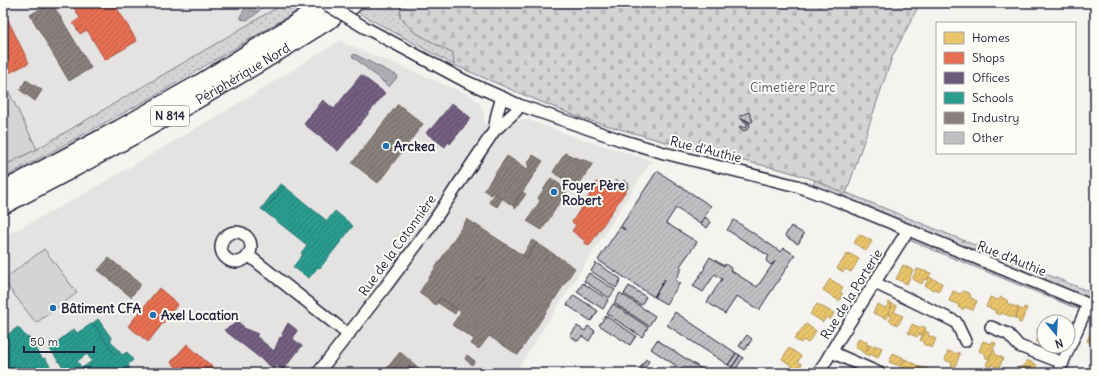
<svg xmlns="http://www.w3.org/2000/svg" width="1098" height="376" font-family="Delius,sans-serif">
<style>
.built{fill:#e4e3e2}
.grass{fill:url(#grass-dots);stroke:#7c7b88}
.cemetery{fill:url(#cemetery-stones);stroke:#7c7b88}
.park{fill:#d5d4d5;stroke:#7c7b88}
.water{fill:url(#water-ripples);stroke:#757582}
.homes{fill:url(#homes-hatch);stroke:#ad935c}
.shops{fill:url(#shops-hatch);stroke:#ac584a}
.offices{fill:url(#offices-hatch);stroke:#564867}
.schools{fill:url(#schools-hatch);stroke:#287876;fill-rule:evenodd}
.industry{fill:url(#industry-hatch);stroke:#6b6468}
.building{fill:url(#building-hatch);stroke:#22223b}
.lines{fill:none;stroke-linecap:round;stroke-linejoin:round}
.minor-casing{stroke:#22223b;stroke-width:14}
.highway-casing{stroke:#22223b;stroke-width:19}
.minor{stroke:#fdfcf7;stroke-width:11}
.highway{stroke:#fdfcf7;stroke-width:16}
.minor-bridge-casing{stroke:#22223b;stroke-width:14;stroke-linecap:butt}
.minor-bridge{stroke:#fdfcf7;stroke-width:11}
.poi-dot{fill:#1f6fb2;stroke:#fdfcf7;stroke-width:1.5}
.labels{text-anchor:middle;stroke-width:4;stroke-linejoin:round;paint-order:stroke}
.shield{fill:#fdfcf7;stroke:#646373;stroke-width:1}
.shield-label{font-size:12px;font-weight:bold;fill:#22223b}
.street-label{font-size:13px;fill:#22223b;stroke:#fdfcf7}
.park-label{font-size:13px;fill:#585769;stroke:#fdfcf7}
.poi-label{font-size:13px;font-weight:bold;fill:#22223b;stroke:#fdfcf7;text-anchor:start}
</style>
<defs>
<pattern id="grass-dots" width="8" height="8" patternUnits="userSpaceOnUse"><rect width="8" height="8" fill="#d5d4d5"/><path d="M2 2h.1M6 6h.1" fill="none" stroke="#b7b6b8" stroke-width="1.8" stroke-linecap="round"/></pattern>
<pattern id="cemetery-stones" width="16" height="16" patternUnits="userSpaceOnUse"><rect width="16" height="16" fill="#d5d4d5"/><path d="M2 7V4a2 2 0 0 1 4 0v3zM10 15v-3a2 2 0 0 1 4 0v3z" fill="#b7b6b8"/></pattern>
<pattern id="water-ripples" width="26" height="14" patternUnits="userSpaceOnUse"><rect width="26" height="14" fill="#acacb2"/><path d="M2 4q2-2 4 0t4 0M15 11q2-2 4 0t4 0" fill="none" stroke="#8c8c92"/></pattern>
<pattern id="homes-hatch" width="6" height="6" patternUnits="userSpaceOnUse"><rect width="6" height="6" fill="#e9c46a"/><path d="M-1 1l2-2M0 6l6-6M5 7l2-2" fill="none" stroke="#c8a85d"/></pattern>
<pattern id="shops-hatch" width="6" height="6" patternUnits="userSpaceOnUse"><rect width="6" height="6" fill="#e76f51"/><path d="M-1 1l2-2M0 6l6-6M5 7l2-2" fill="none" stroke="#bb5b44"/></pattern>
<pattern id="offices-hatch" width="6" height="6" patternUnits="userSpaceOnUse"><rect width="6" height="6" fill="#6d597a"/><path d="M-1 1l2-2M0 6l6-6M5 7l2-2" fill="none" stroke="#81728c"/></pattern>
<pattern id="schools-hatch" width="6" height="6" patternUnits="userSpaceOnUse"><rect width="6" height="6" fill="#2a9d8f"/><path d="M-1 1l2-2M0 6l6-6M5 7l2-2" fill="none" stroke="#248076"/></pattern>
<pattern id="industry-hatch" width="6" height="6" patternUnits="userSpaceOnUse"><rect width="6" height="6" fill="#8a817c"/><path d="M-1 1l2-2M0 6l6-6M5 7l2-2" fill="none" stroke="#706967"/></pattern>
<pattern id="building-hatch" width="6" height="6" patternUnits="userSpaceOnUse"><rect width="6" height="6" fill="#c0bfc2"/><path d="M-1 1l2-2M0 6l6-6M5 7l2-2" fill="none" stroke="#a5a4a8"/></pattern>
</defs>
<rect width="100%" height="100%" fill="#f4f3ef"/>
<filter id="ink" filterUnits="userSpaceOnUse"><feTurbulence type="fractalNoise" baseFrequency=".025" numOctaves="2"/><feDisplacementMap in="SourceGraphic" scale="8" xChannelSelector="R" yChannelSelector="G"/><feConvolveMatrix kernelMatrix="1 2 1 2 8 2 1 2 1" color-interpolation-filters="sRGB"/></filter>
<g filter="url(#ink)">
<path class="built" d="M 18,3 L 281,3 L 283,4 L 37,149 L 3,80 L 3,11 Z
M 339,41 L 470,95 L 481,105 L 483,111 L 485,124 L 507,128 L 517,121 L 529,120 L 569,135 L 653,161 L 653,163 L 650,163 L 515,373 L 3,373 L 3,237 L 86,193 L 249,97 Z"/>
<path class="grass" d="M 281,3 L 309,4 L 151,98 L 3,178 L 3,166 L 37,149 L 283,4 Z
M 371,3 L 401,3 L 400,18 L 413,31 L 453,54 L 454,65 L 357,12 Z
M 815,180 L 1095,294 L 1095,302 L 836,196 L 813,185 Z
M 914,238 L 1075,304 L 1078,309 L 909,240 Z"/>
<path class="cemetery" d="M 401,3 L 920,3 L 892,57 L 846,194 L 815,180 L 783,170 L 683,147 L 581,118 L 517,92 L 454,65 L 453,54 L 413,31 L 400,18 Z"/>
<path class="park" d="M 3,80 L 37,149 L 3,166 Z
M 44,249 L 77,293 L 36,323 L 3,280 Z"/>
<path class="water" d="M 248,3 L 266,3 C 259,10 252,23 241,19 L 241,15 Z
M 354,54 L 398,76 L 389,87 L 352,56 Z"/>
<path class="homes" d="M 859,234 L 872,241 L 866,251 L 854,243 Z
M 848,253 L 859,259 L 851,272 L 845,269 L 843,272 L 837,268 Z
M 903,265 L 913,270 L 907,284 L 896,279 Z
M 917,269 L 931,273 L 927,280 L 924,279 L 922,284 L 912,279 Z
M 929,277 L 942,283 L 939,291 L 934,289 L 933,290 L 925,286 Z
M 830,279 L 843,287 L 840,292 L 843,294 L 839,301 L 823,290 Z
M 953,291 L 960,294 L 964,291 L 970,294 L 971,298 L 977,301 L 973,310 L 964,307 L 963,310 L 958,307 L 959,305 L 949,301 Z
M 990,297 L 998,300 L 1001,297 L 1007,300 L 1008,304 L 1019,308 L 1015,318 L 1001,313 L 1000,315 L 995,313 L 995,310 L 986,307 Z
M 889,302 L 892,304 L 887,319 L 873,313 L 877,304 L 886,308 Z
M 817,304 L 834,313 L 830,320 L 826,317 L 823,322 L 810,314 Z
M 892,304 L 897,306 L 894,312 L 903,316 L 898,325 L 889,321 L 892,316 L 888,314 Z
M 1024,307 L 1027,308 L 1021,323 L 1018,322 L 1019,320 L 1015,318 L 1019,308 L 1023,310 Z
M 806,324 L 816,331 L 808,343 L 803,340 L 801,343 L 794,339 Z
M 912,324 L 921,328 L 922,326 L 926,328 L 923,336 L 919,334 L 917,337 L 908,333 Z
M 1038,328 L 1044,331 L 1044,345 L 1036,342 L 1039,335 L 1037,331 Z
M 925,331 L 929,333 L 928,335 L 936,339 L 932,348 L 923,344 L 924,342 L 920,340 Z
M 1091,331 L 1095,332 L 1094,345 L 1087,341 Z
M 859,338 L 867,342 L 866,344 L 869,345 L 865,354 L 862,352 L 862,351 L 855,347 Z
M 983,341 L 991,344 L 992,342 L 996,343 L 989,359 L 986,358 L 985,354 L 979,351 Z
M 869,345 L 873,347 L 874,345 L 882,348 L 878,358 L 870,354 L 869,356 L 865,354 Z
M 789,348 L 801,356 L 798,362 L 802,364 L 798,370 L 782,359 Z
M 993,350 L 995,351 L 995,354 L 1003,358 L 999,368 L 992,365 L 989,367 L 986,365 Z
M 948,351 L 957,354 L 958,352 L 960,354 L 955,367 L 951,366 L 952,363 L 945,360 Z
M 893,353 L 904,358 L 900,366 L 889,362 Z
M 905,359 L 920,367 L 917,373 L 913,373 L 905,369 L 904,373 L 898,373 Z
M 1027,360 L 1037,365 L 1033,373 L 1024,373 L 1018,370 L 1020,367 L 1024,366 Z
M 920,367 L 925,368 L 933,372 L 917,373 Z"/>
<path class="shops" d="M 71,3 L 114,3 L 137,41 L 105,60 L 87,30 L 80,34 L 73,23 L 80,18 Z
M 7,18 L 29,63 L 9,73 L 3,60 L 3,20 Z
M 608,181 L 618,188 L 620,184 L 627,189 L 589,246 L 584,242 L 585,241 L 572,231 L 576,225 L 572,222 L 583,205 L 586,204 L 588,200 L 587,199 L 597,182 L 604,187 Z
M 159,288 L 178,304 L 148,342 L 128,326 Z
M 187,344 L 219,373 L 182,373 L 171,362 Z"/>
<path class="offices" d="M 361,75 L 385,93 L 338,151 L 304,124 L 323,100 L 334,109 Z
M 452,103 L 471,118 L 450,144 L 448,142 L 445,147 L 426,133 L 430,128 L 431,129 Z
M 237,321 L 244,327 L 243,328 L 258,334 L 256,336 L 274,351 L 280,337 L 282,338 L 283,335 L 282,334 L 288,323 L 297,330 L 293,339 L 302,346 L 283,370 L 276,365 L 274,369 L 224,330 L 235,324 Z"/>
<path class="schools" d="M 280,184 L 284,186 L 264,211 L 261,209 Z
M 284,186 L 327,221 L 335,211 L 353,226 L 320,268 L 318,267 L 309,278 L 293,267 L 303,254 L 301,253 L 307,245 L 264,211 Z
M 393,250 L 398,254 L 394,259 L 389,255 Z
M 98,319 L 112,339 L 110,340 L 119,351 L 114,354 L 93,323 Z
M 93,323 L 114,354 L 119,351 L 122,355 L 127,352 L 133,360 L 128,364 L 129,366 L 129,369 L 126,371 L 128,373 L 78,373 L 77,372 L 75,373 L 67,373 L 49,348 L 74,329 L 77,333 ZM 87,354 L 92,361 L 82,368 L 77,361 Z
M 18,327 L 27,338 L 29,337 L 35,345 L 33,346 L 43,359 L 45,358 L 50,366 L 49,367 L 53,373 L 3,373 L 3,338 Z"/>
<path class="industry" d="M 50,3 L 52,3 L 91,68 L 69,81 L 30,15 Z
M 26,80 L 42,90 L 35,101 L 20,90 Z
M 398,104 L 423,124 L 378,183 L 352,163 Z
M 565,153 L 574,157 L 593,163 L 578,186 L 570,182 L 568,185 L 570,186 L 542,230 L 527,221 L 540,201 L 538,198 L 551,178 L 562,186 L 567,179 L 564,177 L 563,179 L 553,172 Z
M 533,155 L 543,161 L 513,206 L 493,192 L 491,195 L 484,190 L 507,156 L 527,169 L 529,166 L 527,164 Z
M 616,180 L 622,183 L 624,180 L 629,184 L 627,189 L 620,184 L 618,188 L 613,184 Z
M 522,192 L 526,194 L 516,208 L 513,206 Z
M 495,194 L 502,199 L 497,207 L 489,202 Z
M 467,219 L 527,258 L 537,243 L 575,268 L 518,355 L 489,336 L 479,349 L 471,344 L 474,339 L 452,325 L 461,312 L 440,298 L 436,305 L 419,293 Z
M 532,240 L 537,243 L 527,258 L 523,255 Z
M 109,258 L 141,284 L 131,297 L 98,270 Z
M 440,298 L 457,309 L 455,314 L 438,303 Z
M 400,352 L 425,373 L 383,373 Z
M 467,355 L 475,361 L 472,365 L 465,359 Z"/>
<path class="building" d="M 749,112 L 753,121 L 749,123 L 744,119 L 742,120 L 740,116 Z
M 744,119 L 748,121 L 750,125 L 748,129 L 744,131 L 739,127 L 741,126 L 744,128 L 747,127 L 747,123 L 742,120 Z
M 657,171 L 711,206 L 700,224 L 676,208 L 666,223 L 697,242 L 680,266 L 682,268 L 675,280 L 680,283 L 666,304 L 654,297 L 665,279 L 654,297 L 598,260 L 620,227 L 625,230 L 625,229 L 621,226 Z
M 705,217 L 711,222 L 707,228 L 701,224 Z
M 734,220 L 781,252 L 784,248 L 795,255 L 759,310 L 737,296 L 725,314 L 707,302 L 722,279 L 715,274 L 703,292 L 693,286 L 705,268 L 704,267 L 710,257 L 724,266 L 725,264 L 731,268 L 730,270 L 757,287 L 775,261 L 771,265 L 766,261 L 769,256 L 727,230 Z
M 791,226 L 804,234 L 798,244 L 785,236 Z
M 596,263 L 621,279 L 616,288 L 591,271 Z
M 589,273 L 615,290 L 609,298 L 584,281 Z
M 583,283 L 608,300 L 603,309 L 577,292 Z
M 629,286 L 646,297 L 641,305 L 624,294 Z
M 620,293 L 655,316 L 649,326 L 614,303 Z
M 574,295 L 598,311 L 591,321 L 567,305 Z
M 613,304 L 648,327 L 642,337 L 607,314 Z
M 675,312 L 736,353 L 728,365 L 667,325 Z
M 606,316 L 636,336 L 630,345 L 599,325 Z
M 577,326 L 585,331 L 588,326 L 595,331 L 589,341 L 582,336 L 578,341 L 570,336 Z
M 747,335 L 752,339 L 745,350 L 739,346 Z
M 657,340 L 708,373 L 687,373 L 651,349 Z
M 736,353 L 740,355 L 732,367 L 728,365 Z
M 740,355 L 743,358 L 735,370 L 732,367 Z
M 646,359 L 649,361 L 642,373 L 637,373 Z"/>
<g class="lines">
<g class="minor-casing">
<path id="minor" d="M 364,27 L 465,81 L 519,105 L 621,140 L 664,153 L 797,186 L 838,201 L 1095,307
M 494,131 L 497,114 L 502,97
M221 247a15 15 0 1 1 30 0a15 15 0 1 1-30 0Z
M 248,255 L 349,335
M 875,283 L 956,322 L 965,341
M 991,327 L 1008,334 L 1019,346 L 1063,363
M 832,350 L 838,355 L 879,373
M 318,373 L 386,286 L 427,231 L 494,131 L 516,111 L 519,105
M 819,373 L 837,342 L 908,230
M 1058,373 L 1088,305"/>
</g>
<g class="highway-casing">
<g id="highway">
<path d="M 349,8 L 355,3"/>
<path d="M 3,190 L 120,128 L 201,82 L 318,9"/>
<path id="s1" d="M 3,206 C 115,148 226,86 333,18"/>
</g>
</g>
<use href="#minor" class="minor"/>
<use href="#highway" class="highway"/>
<g class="minor-bridge-casing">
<path id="minor-bridge" d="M 324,3 L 364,27"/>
</g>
<use href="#minor-bridge" class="minor-bridge"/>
</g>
</g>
<g class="poi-dot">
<circle cx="386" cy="146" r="4"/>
<circle cx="554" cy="192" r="4"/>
<circle cx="53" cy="308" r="4"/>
<circle cx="153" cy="315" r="4"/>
</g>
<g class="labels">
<rect class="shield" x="151" y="106" width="38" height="20" rx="3"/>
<g class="shield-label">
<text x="170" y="120">N 814</text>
</g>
<g class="street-label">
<text dy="5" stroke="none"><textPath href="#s1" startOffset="274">Périphérique Nord</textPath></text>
<text transform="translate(706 149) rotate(14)" y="5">Rue d'Authie</text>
<text transform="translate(397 245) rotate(-54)" y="5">Rue de la Cotonnière</text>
<text transform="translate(1012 258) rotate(22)" y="5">Rue d'Authie</text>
<text transform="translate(851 294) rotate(-58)" y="5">Rue de la Porterie</text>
</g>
<g class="park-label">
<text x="793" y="92">Cimetière Parc</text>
</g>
<g class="poi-label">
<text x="394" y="151">Arckea</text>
<text x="562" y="190">Foyer Père<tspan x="562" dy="15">Robert</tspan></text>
<text x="61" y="313">Bâtiment CFA</text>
<text x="161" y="320">Axel Location</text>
</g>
</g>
<rect width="1098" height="376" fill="none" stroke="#fdfcf7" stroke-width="16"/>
<rect x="8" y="8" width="1082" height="360" fill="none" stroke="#22223b" stroke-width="1.5" filter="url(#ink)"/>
<rect x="936" y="22" width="140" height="132" fill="#fdfcf7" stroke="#a5a5ac"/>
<rect x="944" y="32" width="20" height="12" fill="#e9c46a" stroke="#a5a5ac"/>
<text x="972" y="42" font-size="12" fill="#22223b">Homes</text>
<rect x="944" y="52" width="20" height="12" fill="#e76f51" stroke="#a5a5ac"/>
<text x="972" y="62" font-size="12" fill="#22223b">Shops</text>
<rect x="944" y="72" width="20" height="12" fill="#6d597a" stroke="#a5a5ac"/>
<text x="972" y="82" font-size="12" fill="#22223b">Offices</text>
<rect x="944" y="92" width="20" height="12" fill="#2a9d8f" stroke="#a5a5ac"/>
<text x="972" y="102" font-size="12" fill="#22223b">Schools</text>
<rect x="944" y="112" width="20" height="12" fill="#8a817c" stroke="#a5a5ac"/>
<text x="972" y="122" font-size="12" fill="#22223b">Industry</text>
<rect x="944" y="132" width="20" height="12" fill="#c0bfc2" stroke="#a5a5ac"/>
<text x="972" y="142" font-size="12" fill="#22223b">Other</text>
<g transform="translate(1056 334) rotate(162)"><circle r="19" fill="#fdfcf7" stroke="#a5a5ac"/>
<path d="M0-3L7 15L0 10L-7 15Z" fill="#1f6fb2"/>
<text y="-6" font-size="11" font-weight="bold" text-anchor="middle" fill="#22223b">N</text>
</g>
<path d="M24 346v6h70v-6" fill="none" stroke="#22223b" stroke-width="2"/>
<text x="30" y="346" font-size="12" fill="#22223b" stroke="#fdfcf7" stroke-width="3" paint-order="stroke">50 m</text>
</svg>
